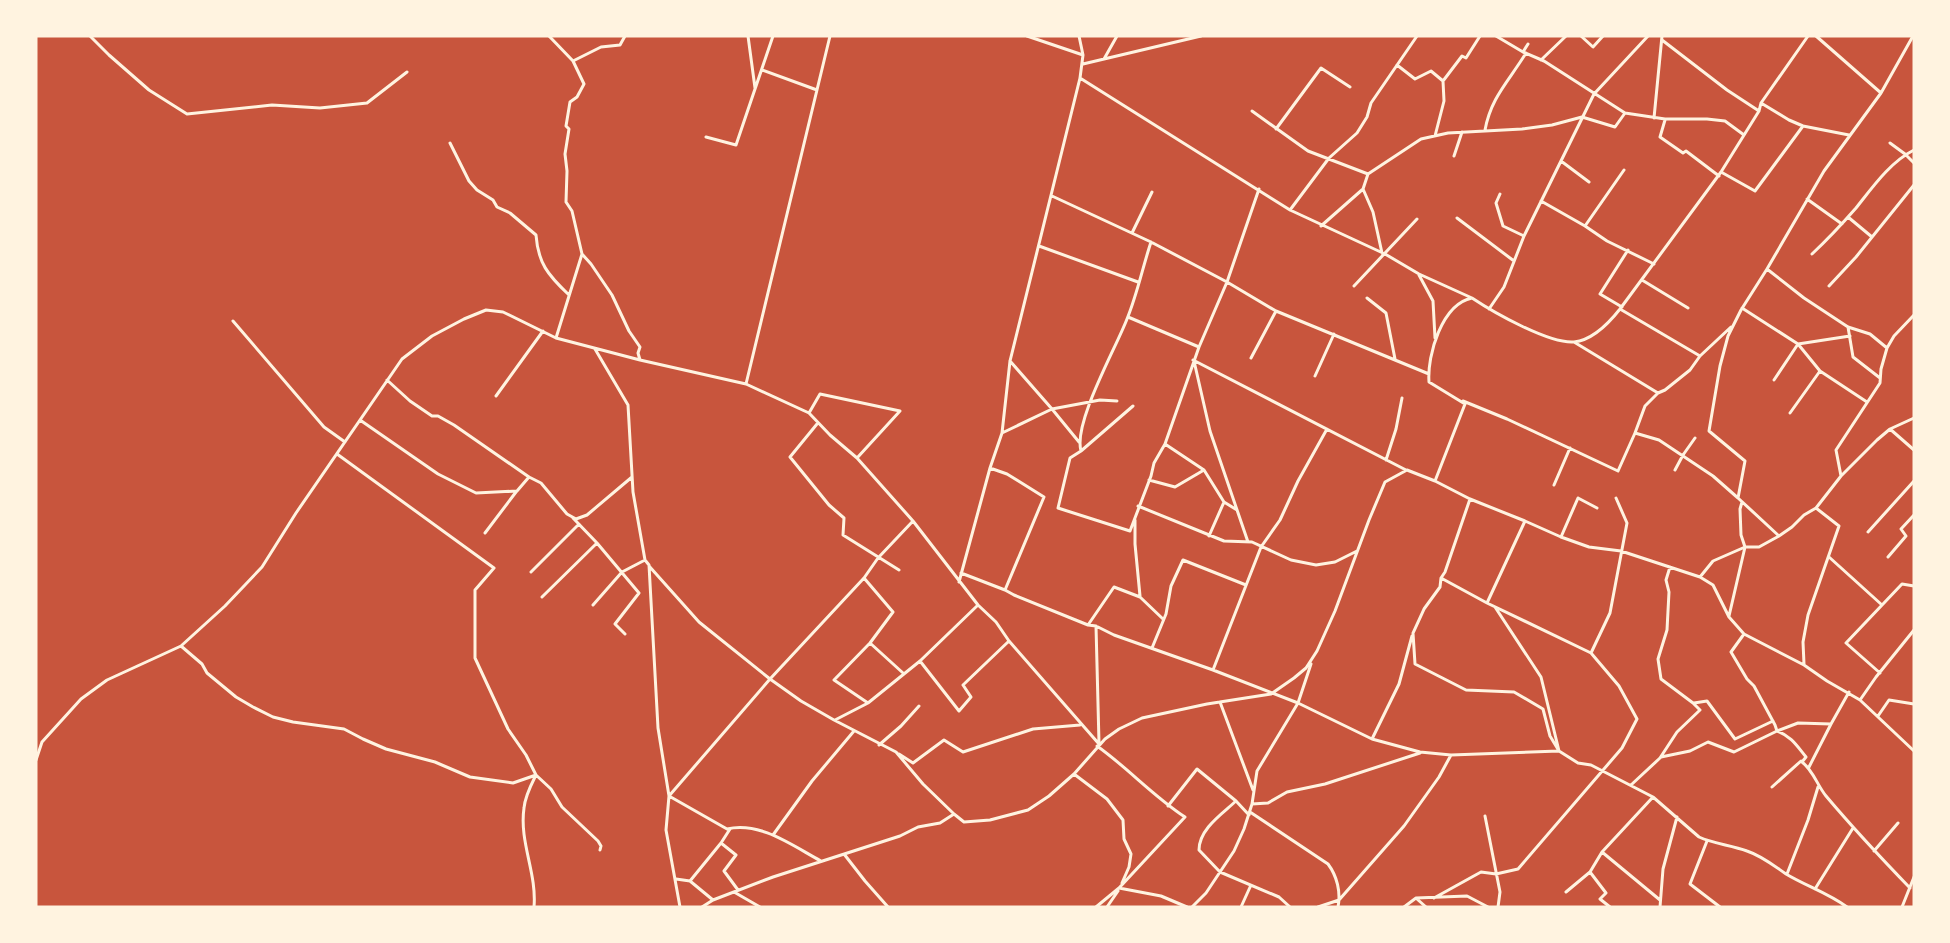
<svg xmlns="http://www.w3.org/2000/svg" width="1950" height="943" font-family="Roboto,sans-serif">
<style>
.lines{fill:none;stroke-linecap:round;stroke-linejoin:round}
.minor{stroke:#fff3e0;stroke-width:3}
</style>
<rect width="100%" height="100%" fill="#c8553d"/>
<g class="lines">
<path class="minor" d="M 90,36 L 109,55 L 149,90 L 187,114 L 272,105 L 320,108 L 367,103 L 407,72
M 549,36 L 573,61 L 584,84 L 577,97 L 570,102 L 566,126 L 569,129 L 565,154 L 567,171 L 566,202 L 572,211 L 582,254 L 556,338
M 748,36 L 755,88
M 1027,36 L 1083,55
M 1496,36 L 1523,52 L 1544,61 L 1625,113
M 1581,36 L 1593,47 L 1603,36
M 1816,36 L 1881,93
M 1913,36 L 1881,93 L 1824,171 L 1767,269 L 1741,310 L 1728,336 L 1720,366 L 1709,431 L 1745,461 L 1738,498 L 1779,536 L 1792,527 L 1804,515 L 1816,508 L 1841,476 L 1877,440 L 1890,429 L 1914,418
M 1662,40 L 1727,90 L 1759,111
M 1523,52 L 1528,44
M 1104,59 L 1117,36
M 1541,60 L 1566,36
M 573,61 L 601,47 L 620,45 L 625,36
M 1083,64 L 1201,36
M 1397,65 L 1415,79 L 1431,71 L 1443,81
M 762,70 L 817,90
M 1080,78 L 1290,210 L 1385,254 L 1419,274 L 1472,298
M 1761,103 L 1789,120 L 1803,126 L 1849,135
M 1252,111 L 1308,151 L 1368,174
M 1654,118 L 1662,36
M 1665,120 L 1660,137 L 1683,153 L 1686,151 L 1719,176
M 1276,129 L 1321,68 L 1350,87
M 1485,130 C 1491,97 1509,81 1526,53
M 1435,136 L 1444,101 L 1443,81 L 1462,56 L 1466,58 L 1480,36
M 706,137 L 736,145 L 773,36
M 450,143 L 469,181 L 477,190 L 493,200 L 497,207 L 510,213 L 536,235 C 538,263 548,275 568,294
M 1890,143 L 1905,154 L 1914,163
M 1454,156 L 1462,132
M 1561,161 L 1589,182
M 1721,172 L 1755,191 L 1803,126
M 1363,189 L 1373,212 L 1382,253
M 1500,194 L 1496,203 L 1503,226 L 1524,236
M 1052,196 L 1151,242 L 1227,282 L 1276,311 L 1429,374
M 1807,199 L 1842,224
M 1541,201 L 1585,226 L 1607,241 L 1654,264
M 1290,210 L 1329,158 L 1357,133 L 1367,117 L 1371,103 L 1417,36
M 1848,217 L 1872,237
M 1457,218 L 1514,261
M 1321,226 L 1363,189 L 1368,174 L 1421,139 L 1448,133 L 1522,129 L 1552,125 L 1582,117 L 1615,127 L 1625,113 L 1665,119 L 1707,119 L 1725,121 L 1744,135
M 1585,226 L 1624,170
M 1132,233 L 1152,192
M 1151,242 C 1143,266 1137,295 1127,319 C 1116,348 1073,423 1081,451 L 1070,458 L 1058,508 L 1130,531 L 1151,476 L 1154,463 L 1165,444 L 1199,347 L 1227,282 L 1259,189
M 1039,246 L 1138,282
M 582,254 L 591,264 L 612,295 L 629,331 L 640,347 L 638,353 L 640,360
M 1812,254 C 1828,239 1842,224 1856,208 C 1872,188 1890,162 1914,150
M 1767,269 L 1804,298 L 1848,327 L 1870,334 L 1887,348
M 1419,275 L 1433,301 L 1435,338
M 1642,280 L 1688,308
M 1354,286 L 1417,219
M 1829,286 L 1856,257 L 1914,185
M 1367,298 L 1386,313 L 1395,359
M 1622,307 L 1600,294 L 1628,250
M 1742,308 L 1798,344 L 1820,371 L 1867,402
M 1489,309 L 1504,287 L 1524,236 L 1594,94 L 1648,36
M 1620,309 L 1700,356
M 1128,317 L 1199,347
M 233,321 L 324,427 L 345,442
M 1848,327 L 1853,357 L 1880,378
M 1574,342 L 1658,393
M 595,349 L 628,405 L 633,492 L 645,560 L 649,565 L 658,728 L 669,796 L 666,830 L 680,907
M 1251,358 L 1276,311
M 1193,360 L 1406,470
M 1010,361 L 1052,409 L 1079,442
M 1194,361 L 1210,431 L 1248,542
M 1315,376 L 1334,334
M 387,380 L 410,401 L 432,416 L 438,416 L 454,425 L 529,477
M 1774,380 L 1798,344 L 1850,336
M 746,384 L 809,413 L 830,435 L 857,458 L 913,521 L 978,605 L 996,622 L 1009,641 L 1099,744
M 496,396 L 543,331
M 1463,401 L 1507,419 L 1618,471 L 1635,433 L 1645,406 L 1658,393 L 1665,390 L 1690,370 L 1700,356 L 1731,327
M 809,413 L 820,394 L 900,411 L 857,458
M 1790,413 L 1820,371
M 360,420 L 438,474 L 476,493 L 517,491 L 529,477 L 541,483 L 567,514 L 576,519 L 587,515 L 632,477
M 817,424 L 790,457 L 829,505 L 844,518 L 843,535 L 899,570
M 1890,429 L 1914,450
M 1002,433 L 1052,409 L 1100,400 L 1117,401
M 1635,433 L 1659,440 L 1713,476 L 1738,498
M 1165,444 L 1204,470 L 1224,502 L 1237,510
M 1081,451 L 1133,406
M 337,454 L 494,568 L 475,590 L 475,658 L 508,729 L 526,755 L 536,775 C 531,785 525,796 524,808 C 519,842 537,873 534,907
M 1386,460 L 1396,429 L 1402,398
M 990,468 L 1007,474 L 1044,497 L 1005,590
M 1675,470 L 1683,455 L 1695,438
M 1841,476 L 1836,450 L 1880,383 L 1881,369 L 1887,348 L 1894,336 L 1914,315
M 1149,480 L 1175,487 L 1204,470
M 1435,481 L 1470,499 L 1525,521 L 1561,537 L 1589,547 L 1621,551 L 1700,577 L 1713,585 L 1729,617 L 1744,634 L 1804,665 L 1827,681 L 1860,700 L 1914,751
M 1554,485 L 1570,448
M 1470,499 L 1445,572 L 1441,578 L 1440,587 L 1424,609 L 1413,633 L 1415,664 L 1466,690 L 1514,692 L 1543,709 L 1550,736 L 1559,751 L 1578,763 L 1591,765 L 1653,797 L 1699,837 C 1714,844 1731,845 1747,851 C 1762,856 1773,865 1786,874 C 1806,886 1828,893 1847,907
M 1138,506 L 1224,541 L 1252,542 L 1291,560 L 1316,565 L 1335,562 L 1357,551
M 1135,520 L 1135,544 L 1140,596
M 1868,532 L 1914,481
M 485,533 L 516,492
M 1209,536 L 1224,502
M 1561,537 L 1578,498 L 1597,508
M 597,543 L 639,593 L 615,624 L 625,634
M 1829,557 L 1882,605
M 1888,557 L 1906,536 L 1901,529 L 1914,515
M 649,566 L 699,622 L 770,679 L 801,701 L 834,720 L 896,752 L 923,784 L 954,814
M 531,572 L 579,524
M 961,573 L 1005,590 L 1014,595 L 1088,625 L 1096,626 L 1114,635 L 1213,670 L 1298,703 L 1372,739 L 1420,752 L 1451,755 L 1559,751 L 1541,677 L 1495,607
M 1700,577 L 1713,561 L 1745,547 L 1759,547 L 1779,536
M 864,578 L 893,612 L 870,643 L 834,680 L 868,703
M 959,582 L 990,468 L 1002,433 L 1010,361 L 1080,78 L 1083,55 L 1079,36
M 542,597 L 597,543 L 573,518
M 1487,603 L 1525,521
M 593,605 L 622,572 L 645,560
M 1729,616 L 1745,547 L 1741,535 L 1740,509 L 1742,502
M 1088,625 L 1114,587 L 1140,597 L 1163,619
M 1096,626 L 1099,743
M 1744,634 L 1731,652 L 1747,679 L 1754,686 L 1775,725 L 1777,731 C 1791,736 1797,746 1806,757 L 1802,762 C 1813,770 1817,785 1826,796 C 1853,828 1881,858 1910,888
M 870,643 L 903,673
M 181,646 L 202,664 L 207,673 L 236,697 L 253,707 L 273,717 L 293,722 L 344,729 L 363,739 L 386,749 L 435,762 L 470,777 L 513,783 L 536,775 L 551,789 L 562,807 L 598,841 L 601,846 L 600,850
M 1152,648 L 1166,614 L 1171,586 L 1183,560 L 1246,585
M 1591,653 L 1610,613 L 1627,523 L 1616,498
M 920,661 L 959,711 L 971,697 L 963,685 L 1009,641
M 1804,664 L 1803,642 L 1808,615 L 1839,526 L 1816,508
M 1213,670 L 1261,547 L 1280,520 L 1298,481 L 1327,429
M 1880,673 L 1846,643 L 1902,584 L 1914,586
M 1860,700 L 1876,677 L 1914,630
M 1220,702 L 1253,790
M 1694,703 L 1707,701 L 1735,739 L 1773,721
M 1878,716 L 1889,700 L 1914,704
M 835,720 L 868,703 L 920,661 L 978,605
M 1372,739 L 1399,684 L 1412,636
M 879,745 L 901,726 L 919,706
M 899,754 L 913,763 L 944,740 L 963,752 L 1033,729 L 1080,725
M 1661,757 L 1690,751 L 1708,742 L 1734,752 L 1777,731 L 1798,723 L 1831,724 L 1849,692
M 36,760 L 42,742 L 81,699 L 107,680 L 181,646 L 225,606 L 262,567 L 296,513 L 402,359 L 432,336 L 464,319 L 486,310 L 503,312 L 556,338 L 640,360 L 746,384 L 830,36
M 1809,767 L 1831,724
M 1074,774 L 1107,799 L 1123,820 L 1124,839 L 1131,854 L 1129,867 L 1122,883
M 1631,785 L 1660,758 L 1677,732 L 1700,710 L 1693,703 L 1661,679 L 1658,659 L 1667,630 L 1669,592 L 1666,580 L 1670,567
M 1772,787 L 1801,761
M 669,796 L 770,679 L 864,578 L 878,558 L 913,521
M 669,796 L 727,829 C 760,821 793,846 821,861
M 1252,804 L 1268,803 L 1287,792 L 1325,784 L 1420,753
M 1168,806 L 1197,769 L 1236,801
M 1250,812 L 1328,864 C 1337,876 1341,892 1338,907
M 1249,815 L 1236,801 C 1222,814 1199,829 1199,850 L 1220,872 L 1279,897 L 1290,907
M 1485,816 L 1500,892 L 1498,907
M 773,835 L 812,781 L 854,731
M 1707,841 L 1690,884 L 1720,907
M 721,843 L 736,855 L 724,871 L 738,890
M 1874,851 L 1898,823
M 1602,852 L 1660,900
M 844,854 L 865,881 L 888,907
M 1590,872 L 1606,893 L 1600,899 L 1610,907
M 1787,874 L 1808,820 L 1818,787
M 676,879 L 690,881 L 713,900
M 690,881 L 721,843 L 730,829
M 1119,888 L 1161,896 L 1187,907
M 1815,889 L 1853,828
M 734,892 L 760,907
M 1566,892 L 1590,872 L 1602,852 L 1653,797
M 1434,898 L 1481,872 L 1496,874 L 1518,869 L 1622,748 L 1637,719 L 1619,686 L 1591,653 L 1487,603 L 1441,578
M 1417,899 L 1426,907
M 702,907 L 713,900 L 773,877 L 900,836 L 918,827 L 940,823 L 954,814 L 964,822 L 990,820 L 1028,810 L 1049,796 L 1074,774 L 1105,739 L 1119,729 L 1142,718 L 1207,704 L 1271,694 L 1294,678 L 1306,668 L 1317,651 L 1335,611 L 1369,520 L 1385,482 L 1407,470 L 1435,481 L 1465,404 L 1429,382 C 1427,355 1442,304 1472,298 C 1493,312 1549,344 1574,342 C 1593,340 1609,323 1620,309 L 1721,172 L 1759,111 L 1761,103 L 1808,36
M 1096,907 L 1119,888 L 1185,817 C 1153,796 1128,768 1097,746
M 1107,907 L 1118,891
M 1192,907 L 1206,893 L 1234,851 L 1244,829 L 1252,804 L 1257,771 L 1298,703 L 1311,664
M 1241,907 L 1251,885
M 1318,907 L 1339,900 L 1404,826 L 1439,777 L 1451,755
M 1404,907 L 1416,898 L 1467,896 L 1488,907
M 1660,907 L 1663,869 L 1677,817
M 1902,907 L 1914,877"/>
</g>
<rect width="1950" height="943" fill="none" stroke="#fff3e0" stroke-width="75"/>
</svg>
